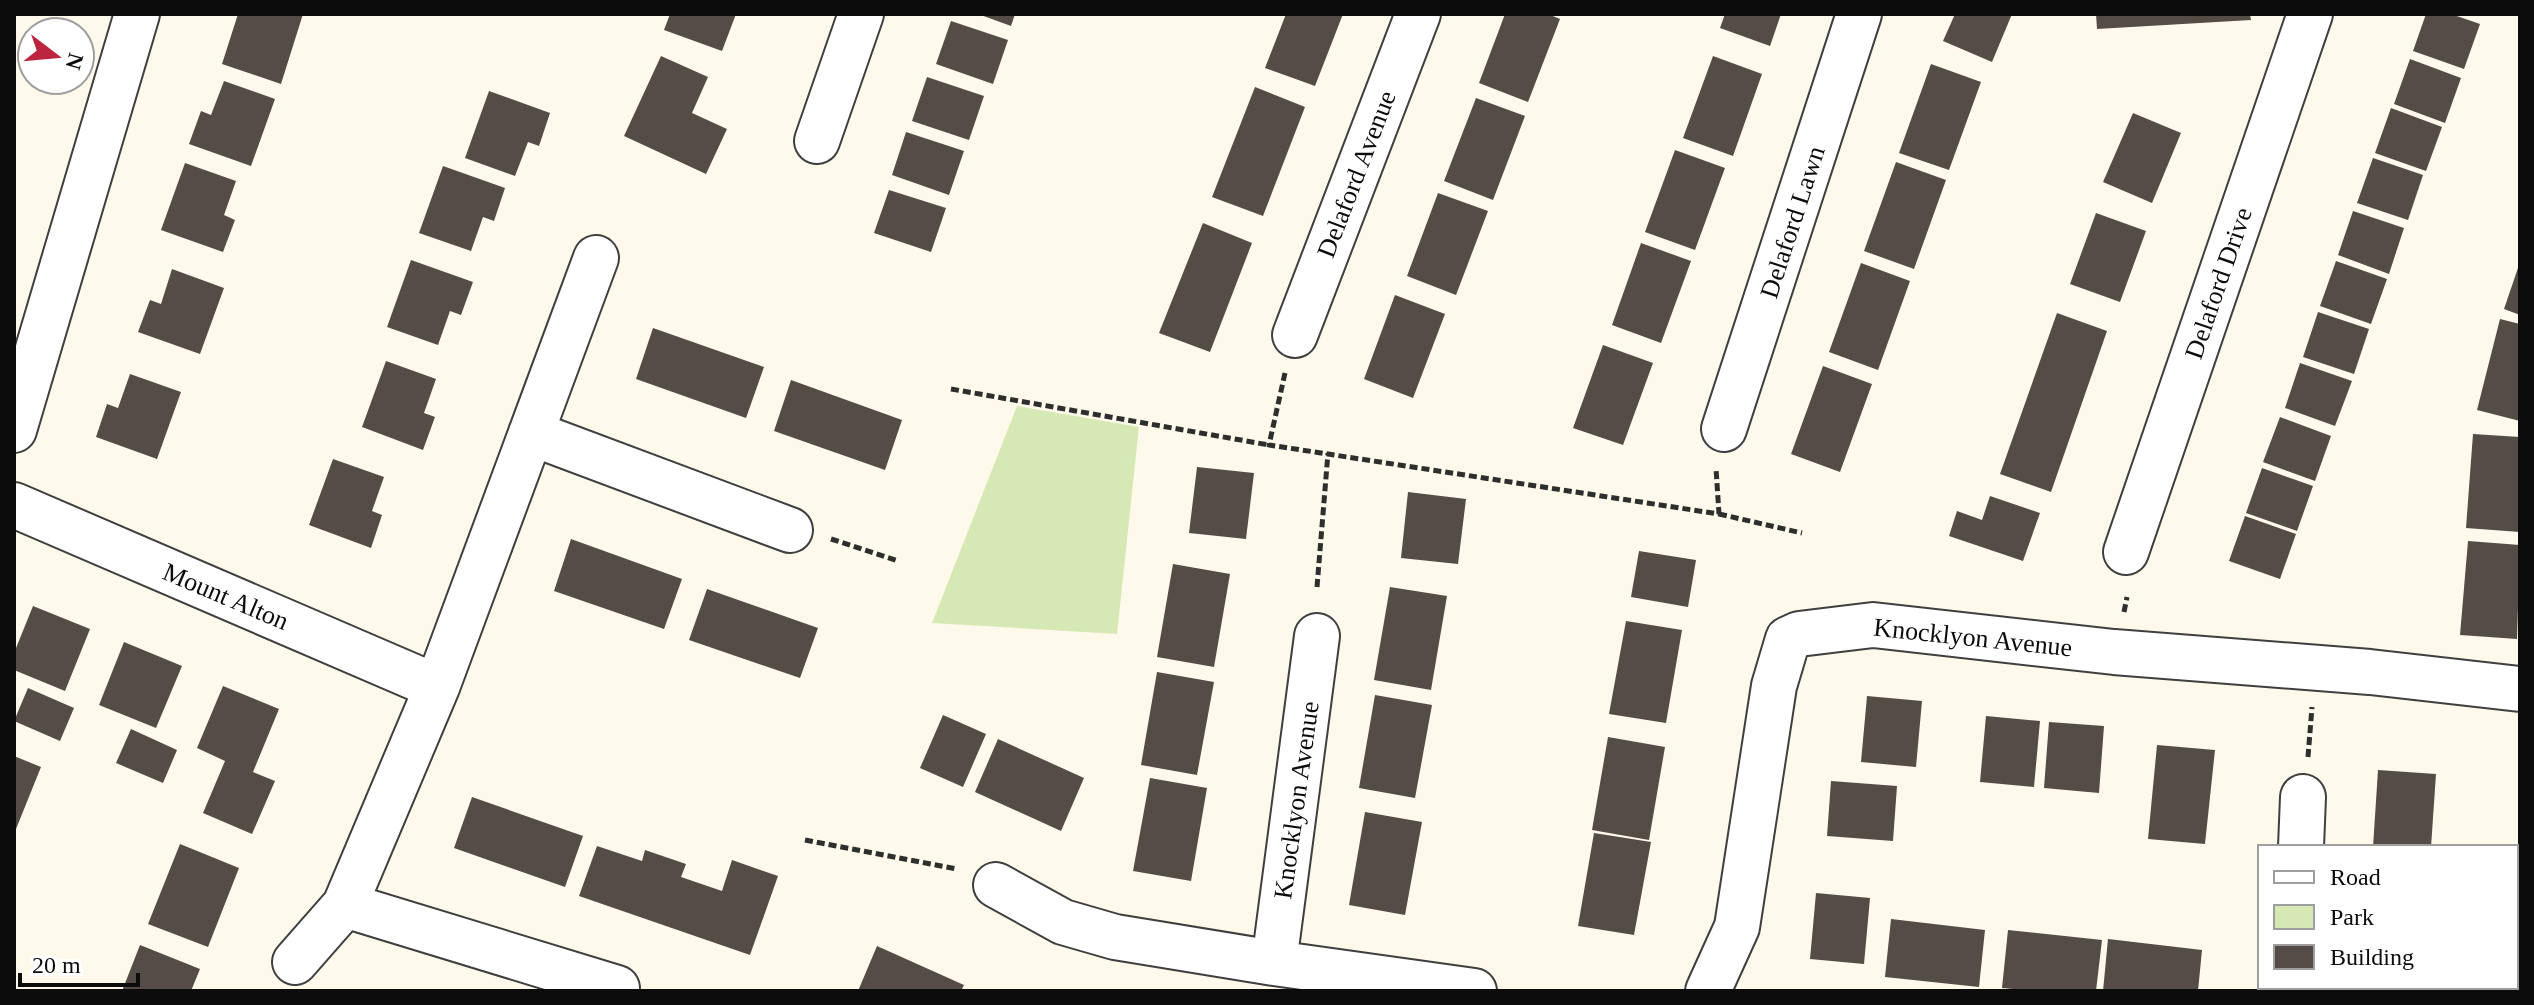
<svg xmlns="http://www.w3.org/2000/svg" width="2534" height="1005" font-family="Georgia,serif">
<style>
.green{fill:#d6e9b5}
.building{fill:#554c48}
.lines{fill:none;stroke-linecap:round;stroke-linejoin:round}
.minor-casing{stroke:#3f3f3f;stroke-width:48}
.path{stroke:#2e2e2e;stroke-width:5;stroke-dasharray:8 4;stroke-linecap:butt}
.minor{stroke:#fff;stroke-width:44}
.labels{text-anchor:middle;stroke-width:8;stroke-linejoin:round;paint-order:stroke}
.street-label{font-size:26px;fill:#0c0c0c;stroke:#fff}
</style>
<rect width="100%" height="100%" fill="#fff9eb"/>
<path class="green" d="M 1017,406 L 1139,427 L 1117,634 L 932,623 Z"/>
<path class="building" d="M 238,14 L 303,14 L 281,84 L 222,64 Z
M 670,14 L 736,14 L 722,51 L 664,30 Z
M 978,14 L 1015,14 L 1011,26 Z
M 1286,14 L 1343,14 L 1315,86 L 1265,68 Z
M 1505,14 L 1548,14 L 1560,19 L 1528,102 L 1479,83 Z
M 1725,14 L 1781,14 L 1770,46 L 1720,28 Z
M 1955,14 L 2012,14 L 1992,62 L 1943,41 Z
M 2096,14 L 2250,14 L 2251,20 L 2097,29 Z
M 2426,14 L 2451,14 L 2480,24 L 2464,69 L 2413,51 Z
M 951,21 L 1008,40 L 993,84 L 936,64 Z
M 661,56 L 708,77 L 692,113 L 727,129 L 706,174 L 624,136 Z
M 1713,56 L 1762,74 L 1733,156 L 1683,138 Z
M 2410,59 L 2461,78 L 2445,123 L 2394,104 Z
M 1931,64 L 1981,82 L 1949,170 L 1899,153 Z
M 927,77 L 984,96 L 969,140 L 912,121 Z
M 224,81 L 275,99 L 251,166 L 189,144 L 201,111 L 211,115 Z
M 1255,87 L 1305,107 L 1263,216 L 1212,197 Z
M 489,91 L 550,113 L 539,146 L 528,142 L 515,176 L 465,158 Z
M 1476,98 L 1525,116 L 1493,200 L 1444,181 Z
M 2391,108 L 2442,127 L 2426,171 L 2375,153 Z
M 2133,113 L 2181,133 L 2152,203 L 2103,182 Z
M 906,132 L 964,151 L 949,195 L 892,175 Z
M 1675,150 L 1725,168 L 1695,250 L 1645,232 Z
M 2373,158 L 2423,175 L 2408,220 L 2357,203 Z
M 1896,162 L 1946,180 L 1914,269 L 1864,251 Z
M 185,163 L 236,181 L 224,215 L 235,220 L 223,252 L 161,230 Z
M 443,166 L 505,188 L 494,221 L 483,217 L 471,251 L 419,233 Z
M 889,190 L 946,208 L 931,252 L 874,233 Z
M 1438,193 L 1488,211 L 1456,295 L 1407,276 Z
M 2353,211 L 2404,228 L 2389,274 L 2338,255 Z
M 2096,213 L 2146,231 L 2120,302 L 2070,284 Z
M 1203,223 L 1252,243 L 1210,352 L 1159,333 Z
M 1641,243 L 1691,261 L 1661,343 L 1612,325 Z
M 411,260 L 473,282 L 461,315 L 450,311 L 438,345 L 387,327 Z
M 2336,261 L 2387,279 L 2371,324 L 2320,306 Z
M 2520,262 L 2520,315 L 2504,309 Z
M 1861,263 L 1910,281 L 1878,370 L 1829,352 Z
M 172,269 L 224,288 L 200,354 L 138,332 L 150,300 L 161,304 Z
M 1395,295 L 1445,314 L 1413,398 L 1364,379 Z
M 2318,312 L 2369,329 L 2354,374 L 2303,357 Z
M 2057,313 L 2107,331 L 2051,492 L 2000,474 Z
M 2500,319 L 2520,324 L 2520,421 L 2477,410 Z
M 653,328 L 764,367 L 746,418 L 636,379 Z
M 1603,345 L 1653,363 L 1623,445 L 1573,428 Z
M 386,361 L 436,379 L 424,413 L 435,417 L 423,450 L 362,427 Z
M 2300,363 L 2352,381 L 2335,426 L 2285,408 Z
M 1823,366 L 1872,384 L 1840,472 L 1791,454 Z
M 130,374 L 181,392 L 157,459 L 96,437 L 107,404 L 118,408 Z
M 791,380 L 902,420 L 885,470 L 774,431 Z
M 2280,417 L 2331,436 L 2315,481 L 2263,462 Z
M 2473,434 L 2520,437 L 2520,532 L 2466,528 Z
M 333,459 L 384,477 L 372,511 L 382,515 L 371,548 L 309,525 Z
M 1197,467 L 1254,473 L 1246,539 L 1189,533 Z
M 2262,468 L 2313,486 L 2297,531 L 2246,513 Z
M 1408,492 L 1466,499 L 1458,564 L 1401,558 Z
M 1990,496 L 2040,513 L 2023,561 L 1949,536 L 1957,511 L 1982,520 Z
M 2245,516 L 2296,534 L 2280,579 L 2229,561 Z
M 571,539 L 682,579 L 664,629 L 554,591 Z
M 2468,541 L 2520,545 L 2517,639 L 2460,635 Z
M 1639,551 L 1696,560 L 1688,607 L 1631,597 Z
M 1173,564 L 1230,574 L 1214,667 L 1157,657 Z
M 1390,587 L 1447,596 L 1431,690 L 1374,680 Z
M 707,589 L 818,628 L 800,678 L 689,640 Z
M 33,606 L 90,629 L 65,691 L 14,670 L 14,653 Z
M 1626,621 L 1682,630 L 1666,723 L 1609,714 Z
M 124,642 L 182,666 L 156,728 L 99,705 Z
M 1157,672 L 1214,682 L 1197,775 L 1141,765 Z
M 223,686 L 279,709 L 253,772 L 275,781 L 252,834 L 203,813 L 225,761 L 197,748 Z
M 28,688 L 74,708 L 60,741 L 14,721 Z
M 1375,695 L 1432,705 L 1415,798 L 1359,788 Z
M 1867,696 L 1922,701 L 1916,767 L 1861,762 Z
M 943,715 L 986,734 L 963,787 L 920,768 Z
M 1986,716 L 2040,721 L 2034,787 L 1980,782 Z
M 2049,722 L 2104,726 L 2099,793 L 2044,788 Z
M 131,729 L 177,750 L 163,783 L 116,763 Z
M 1608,737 L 1665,747 L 1649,840 L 1592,830 Z
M 998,739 L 1084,778 L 1061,831 L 975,792 Z
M 2157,745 L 2215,750 L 2205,844 L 2148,839 Z
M 14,756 L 41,767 L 14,834 Z
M 2378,770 L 2436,774 L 2431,847 L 2373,847 Z
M 1150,778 L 1207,788 L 1191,881 L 1133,871 Z
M 1831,781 L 1897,786 L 1893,841 L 1827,836 Z
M 472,797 L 583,836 L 565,887 L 454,848 Z
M 1365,812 L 1422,822 L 1405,915 L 1349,905 Z
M 1594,833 L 1651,842 L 1634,935 L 1578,926 Z
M 180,844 L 239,868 L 208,947 L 148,924 Z
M 597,846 L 642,861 L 645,850 L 686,864 L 681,877 L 722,891 L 732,860 L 778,876 L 750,955 L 579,896 Z
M 1816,893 L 1870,898 L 1864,964 L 1810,959 Z
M 1891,919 L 1985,930 L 1979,987 L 1885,977 Z
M 2008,930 L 2102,940 L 2096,991 L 2035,991 L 2002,988 Z
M 2108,939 L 2202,950 L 2198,991 L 2103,991 Z
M 140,945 L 200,969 L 191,991 L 122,991 Z
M 877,946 L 964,985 L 961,991 L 858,991 Z
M 2360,987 L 2414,989 L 2414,991 L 2359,991 Z"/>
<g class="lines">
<g class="minor-casing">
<path id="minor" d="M 817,141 L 861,14
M 1295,335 L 1418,14
M 1724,429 L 1859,14
M 14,430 L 137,14
M 531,433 L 790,530
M 14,505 L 437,687
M 2126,552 L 2310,14
M 2301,847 L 2303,797
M 996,885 L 1063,922 L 1115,937 L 1274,963 L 1474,991
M 345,905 L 617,988
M 295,962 L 345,905 L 437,687 L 596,258
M 1274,963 L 1317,636
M 1708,991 L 1737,927 L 1774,686 L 1788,639 L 1799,634 L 1873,625 L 2114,652 L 2370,672 L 2520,689
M 2295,991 L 2295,987"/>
</g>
<path class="path" d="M 1285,373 L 1269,445 L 1719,514 L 1716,468
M 951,389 L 1269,445
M 1719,514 L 1802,533
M 831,539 L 898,561
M 1317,587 L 1328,453
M 2124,612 L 2127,597
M 2308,757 L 2312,707
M 805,840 L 957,869"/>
<use href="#minor" class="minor"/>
</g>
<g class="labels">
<g class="street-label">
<text transform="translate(1356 174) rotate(-69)" y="9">Delaford Avenue</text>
<text transform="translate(1792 222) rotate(-72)" y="9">Delaford Lawn</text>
<text transform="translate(2218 283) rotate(-71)" y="9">Delaford Drive</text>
<text transform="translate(226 596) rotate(23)" y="9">Mount Alton</text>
<text transform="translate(1973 637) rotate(6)" y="9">Knocklyon Avenue</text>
<text transform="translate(1296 800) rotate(-82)" y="9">Knocklyon Avenue</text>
</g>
</g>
<rect width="2534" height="1005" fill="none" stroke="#0c0c0c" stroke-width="32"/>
<rect x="2258" y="845" width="260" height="144" fill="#ffffff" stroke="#9e9e9e" stroke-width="2"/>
<rect x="2274" y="871" width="40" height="12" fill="#ffffff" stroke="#9e9e9e" stroke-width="2"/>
<text x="2330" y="885" font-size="24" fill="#0c0c0c">Road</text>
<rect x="2274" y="905" width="40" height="24" fill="#d6e9b5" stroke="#9e9e9e" stroke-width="2"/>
<text x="2330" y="925" font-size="24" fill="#0c0c0c">Park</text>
<rect x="2274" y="945" width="40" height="24" fill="#554c48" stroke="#9e9e9e" stroke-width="2"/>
<text x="2330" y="965" font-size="24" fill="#0c0c0c">Building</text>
<g transform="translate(56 56) rotate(106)"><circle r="38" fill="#ffffff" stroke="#9e9e9e" stroke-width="2"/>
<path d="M0-6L14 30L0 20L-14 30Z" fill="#bd243d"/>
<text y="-12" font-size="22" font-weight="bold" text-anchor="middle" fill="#0c0c0c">N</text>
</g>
<path d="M20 973v12h118v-12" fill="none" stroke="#0c0c0c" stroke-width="4"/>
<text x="32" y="973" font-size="24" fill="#0c0c0c" stroke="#ffffff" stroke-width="6" paint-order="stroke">20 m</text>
</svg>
